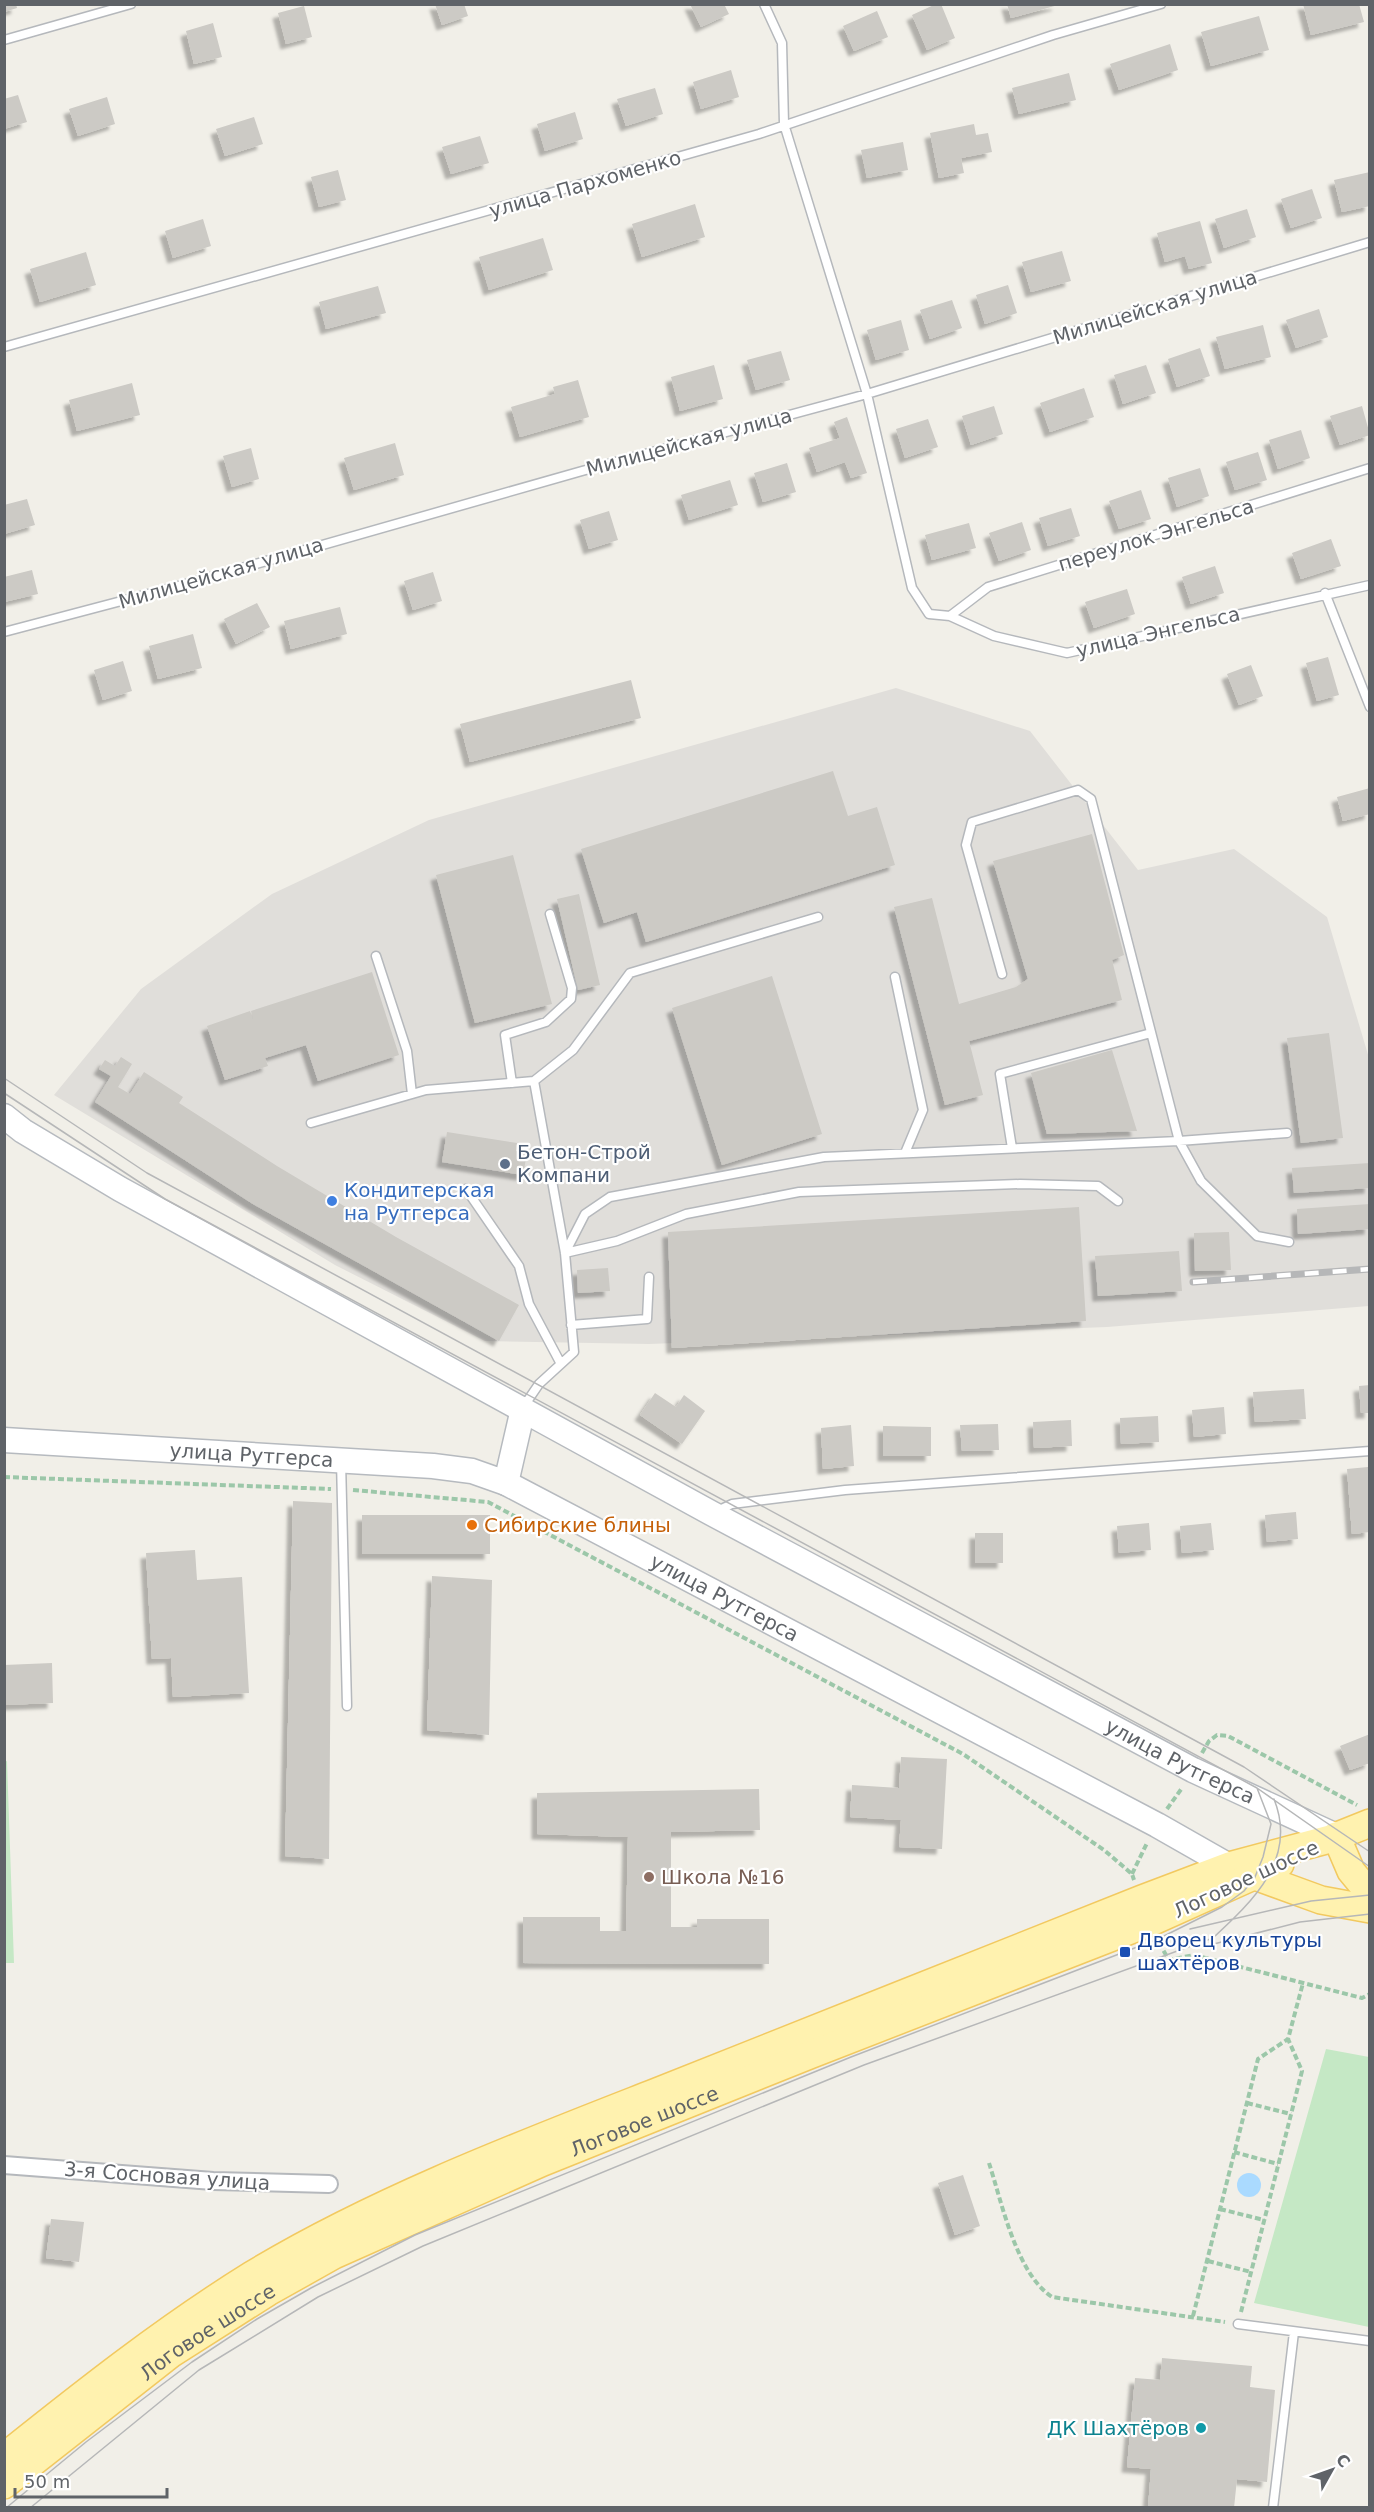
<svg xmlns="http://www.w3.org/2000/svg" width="1374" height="2512" font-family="'DejaVu Sans',sans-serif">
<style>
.industrial{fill:#e0deda}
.green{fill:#c5e8c5}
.water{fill:#aadaff}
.building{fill:#cccac5;filter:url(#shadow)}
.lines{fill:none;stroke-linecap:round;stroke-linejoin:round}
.service-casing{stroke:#b5b8bc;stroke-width:11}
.minor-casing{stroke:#b5b8bc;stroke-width:20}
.secondary-casing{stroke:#b6babf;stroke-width:27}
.primary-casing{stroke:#f2c960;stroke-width:30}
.path{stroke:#9cc7a9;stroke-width:4;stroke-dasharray:6 3;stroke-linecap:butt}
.service{stroke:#fff;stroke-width:8}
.minor{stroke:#fff;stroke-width:16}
.secondary{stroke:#fff;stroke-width:24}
.primary{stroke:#fff2af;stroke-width:27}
.tram{stroke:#b6b7b8;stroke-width:1.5}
.rail-casing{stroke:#b6b7b8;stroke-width:7}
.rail{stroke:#fff;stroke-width:4.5;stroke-dasharray:14;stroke-linecap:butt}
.service-dot{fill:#5c6f8a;stroke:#fff;stroke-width:2}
.shop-dot{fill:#3f7fe0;stroke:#fff;stroke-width:2}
.food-dot{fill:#e8710a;stroke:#fff;stroke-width:2}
.education-dot{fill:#8d6e63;stroke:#fff;stroke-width:2}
.transit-dot{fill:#1a4fb4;stroke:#fff;stroke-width:2}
.culture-dot{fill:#0f9aa8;stroke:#fff;stroke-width:2}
.labels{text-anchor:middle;stroke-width:4.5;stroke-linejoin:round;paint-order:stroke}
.street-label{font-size:20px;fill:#5f6368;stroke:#fff}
.service-label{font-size:20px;fill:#4e5e75;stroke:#fff;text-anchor:start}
.shop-label{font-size:20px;fill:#366cbe;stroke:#fff;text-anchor:start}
.food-label{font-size:20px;fill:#c56008;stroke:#fff;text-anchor:start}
.education-label{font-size:20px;fill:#785e54;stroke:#fff;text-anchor:start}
.transit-label{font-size:20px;fill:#164399;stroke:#fff;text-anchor:start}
.culture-label{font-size:20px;fill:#0d838f;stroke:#fff;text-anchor:end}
</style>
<defs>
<filter id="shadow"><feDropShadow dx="-5.5" dy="5.5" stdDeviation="1.5" flood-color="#0004"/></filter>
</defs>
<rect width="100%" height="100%" fill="#f1efe8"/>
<path class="industrial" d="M 896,688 L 1030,731 L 1138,870 L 1234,849 L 1327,917 L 1369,1058 L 1369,1306 L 1107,1327 L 649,1344 L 485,1341 L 335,1265 L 54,1095 L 141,989 L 272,894 L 429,820 Z"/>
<path class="green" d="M 7,1761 L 14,1963 L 5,1963 L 4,1762 Z
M 1326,2049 L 1369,2057 L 1369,2327 L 1254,2303 Z"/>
<path class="water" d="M1237 2185a12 12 0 1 1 24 0a12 12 0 1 1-24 0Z"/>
<path class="building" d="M 4,4 L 16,4 L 17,8 L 4,12 Z
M 435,4 L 464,4 L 468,16 L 442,25 Z
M 690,4 L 724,4 L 729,14 L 701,27 Z
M 936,4 L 941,4 L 955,38 L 927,50 L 912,15 Z
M 1007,4 L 1057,4 L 1058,5 L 1011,18 Z
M 1303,4 L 1359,4 L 1364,22 L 1311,35 Z
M 304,6 L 312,37 L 286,44 L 278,13 Z
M 877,11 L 888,37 L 854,51 L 843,26 Z
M 1259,16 L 1269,50 L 1211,66 L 1201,32 Z
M 213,23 L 222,57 L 194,64 L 186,31 Z
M 1170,44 L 1178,70 L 1119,90 L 1110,64 Z
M 731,70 L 739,97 L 701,109 L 693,82 Z
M 1069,73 L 1076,100 L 1019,114 L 1012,88 Z
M 655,88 L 663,114 L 626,126 L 617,99 Z
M 18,95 L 27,122 L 4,129 L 4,99 Z
M 107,97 L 115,124 L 78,136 L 69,109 Z
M 575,112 L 583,139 L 545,151 L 537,124 Z
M 254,117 L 263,144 L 225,156 L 216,129 Z
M 974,124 L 976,135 L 988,133 L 992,152 L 961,158 L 964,173 L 939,178 L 930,133 Z
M 480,136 L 489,163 L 451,174 L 442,147 Z
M 903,142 L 908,170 L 867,178 L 861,150 Z
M 338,170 L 346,200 L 319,207 L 311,177 Z
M 1370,172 L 1370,206 L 1342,212 L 1334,180 Z
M 1312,189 L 1322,218 L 1291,228 L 1281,199 Z
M 695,204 L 705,237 L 642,257 L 632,224 Z
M 1247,209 L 1256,237 L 1224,248 L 1215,219 Z
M 203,219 L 211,246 L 173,258 L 165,231 Z
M 1200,221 L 1212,263 L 1189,269 L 1185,256 L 1165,262 L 1157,233 Z
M 543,238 L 553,270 L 489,290 L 479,257 Z
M 1062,251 L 1071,281 L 1031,292 L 1022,262 Z
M 86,252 L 96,285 L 40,302 L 30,269 Z
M 1008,285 L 1017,313 L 985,324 L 976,295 Z
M 378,286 L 386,313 L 326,329 L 319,302 Z
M 952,300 L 962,328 L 930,339 L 920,310 Z
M 1319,309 L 1328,337 L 1296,348 L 1286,320 Z
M 901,320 L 909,350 L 876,360 L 867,330 Z
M 1263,325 L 1271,357 L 1225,369 L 1216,337 Z
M 1200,348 L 1210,376 L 1177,387 L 1168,359 Z
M 781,351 L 790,380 L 756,390 L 747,360 Z
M 714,365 L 723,399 L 680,411 L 671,377 Z
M 1146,365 L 1156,393 L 1123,404 L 1114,375 Z
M 578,380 L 589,417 L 520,437 L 511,407 L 555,394 L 553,387 Z
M 132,383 L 140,415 L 77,431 L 69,400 Z
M 1084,388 L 1094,417 L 1050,432 L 1040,403 Z
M 994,406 L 1003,434 L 971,445 L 962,416 Z
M 1362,406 L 1370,435 L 1340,445 L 1330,416 Z
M 847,417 L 867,473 L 851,478 L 845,462 L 817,472 L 809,448 L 840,438 L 834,422 Z
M 928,419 L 938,447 L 905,458 L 896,429 Z
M 1301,430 L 1310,458 L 1278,469 L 1269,440 Z
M 395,443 L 404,475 L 354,490 L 344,458 Z
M 251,448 L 259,479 L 232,487 L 223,456 Z
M 1258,452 L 1267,480 L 1235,490 L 1226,462 Z
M 787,463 L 796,492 L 763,502 L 754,473 Z
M 1200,468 L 1209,496 L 1177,507 L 1168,478 Z
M 730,480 L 738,505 L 689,520 L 681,495 Z
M 1141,490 L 1151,519 L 1119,529 L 1109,501 Z
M 27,499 L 35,525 L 4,534 L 4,505 Z
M 1071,508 L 1080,536 L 1048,546 L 1039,518 Z
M 609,511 L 618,540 L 589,549 L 580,520 Z
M 1022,522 L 1031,550 L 999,561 L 989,533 Z
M 969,523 L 976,548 L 932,560 L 925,535 Z
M 1331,539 L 1341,566 L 1301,579 L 1292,553 Z
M 1215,566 L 1224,593 L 1191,604 L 1182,577 Z
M 32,570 L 38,594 L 4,602 L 4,577 Z
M 433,572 L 442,601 L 413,610 L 404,581 Z
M 1127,589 L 1135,614 L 1094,628 L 1085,602 Z
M 257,603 L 270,627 L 236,644 L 224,619 Z
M 340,607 L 347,634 L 291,649 L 284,621 Z
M 193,634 L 202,668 L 158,679 L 149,646 Z
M 1328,657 L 1339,695 L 1317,701 L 1306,663 Z
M 123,661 L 132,691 L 103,700 L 94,670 Z
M 1251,665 L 1263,696 L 1239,705 L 1227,674 Z
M 631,680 L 641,718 L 470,762 L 460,724 Z
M 833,771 L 848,816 L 877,807 L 895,865 L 646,942 L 637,912 L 604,923 L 581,849 Z
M 1370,788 L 1370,814 L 1343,821 L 1337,797 Z
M 1092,834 L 1124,955 L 1112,960 L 1122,1000 L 969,1041 L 983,1095 L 945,1105 L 894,907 L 932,898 L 959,1004 L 1016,987 L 1028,979 L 993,861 Z
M 513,855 L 552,1004 L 475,1023 L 436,875 Z
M 579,894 L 600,985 L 578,990 L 557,899 Z
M 372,972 L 399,1055 L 318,1081 L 306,1045 L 265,1058 L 268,1066 L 225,1080 L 207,1026 L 250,1011 L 253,1019 L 251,1011 Z
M 772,976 L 822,1134 L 722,1165 L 672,1008 Z
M 1329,1033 L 1343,1138 L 1301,1143 L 1287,1038 Z
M 1112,1050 L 1137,1131 L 1047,1134 L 1031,1073 Z
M 121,1057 L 132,1064 L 118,1087 L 130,1094 L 144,1072 L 183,1097 L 179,1103 L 277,1166 L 396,1237 L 519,1305 L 499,1341 L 253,1204 L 95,1102 L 111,1076 L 99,1069 L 105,1060 L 115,1066 Z
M 447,1132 L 517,1143 L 516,1151 L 527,1153 L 523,1175 L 442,1162 Z
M 1370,1163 L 1370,1188 L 1294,1193 L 1292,1168 Z
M 1370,1204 L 1370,1229 L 1298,1234 L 1297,1209 Z
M 1079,1207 L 1086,1321 L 672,1348 L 668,1232 Z
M 1229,1232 L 1231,1270 L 1195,1271 L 1194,1233 Z
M 1179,1251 L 1182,1291 L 1098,1296 L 1095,1256 Z
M 608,1268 L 610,1291 L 578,1293 L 577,1270 Z
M 1370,1385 L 1370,1413 L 1361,1413 L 1359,1386 Z
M 1304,1389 L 1306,1419 L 1255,1422 L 1253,1392 Z
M 655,1393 L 676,1407 L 684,1395 L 705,1411 L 682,1444 L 640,1415 Z
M 1224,1407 L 1226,1434 L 1194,1437 L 1192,1410 Z
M 1158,1416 L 1159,1442 L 1121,1444 L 1120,1418 Z
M 1071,1420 L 1072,1446 L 1034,1448 L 1033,1422 Z
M 998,1424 L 999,1450 L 962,1451 L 960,1425 Z
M 851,1425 L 854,1466 L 823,1469 L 821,1428 Z
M 883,1426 L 931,1427 L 931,1456 L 883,1456 Z
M 1368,1467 L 1370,1532 L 1352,1534 L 1347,1469 Z
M 293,1501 L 332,1503 L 329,1859 L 285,1856 Z
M 1296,1512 L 1298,1539 L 1267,1542 L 1265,1515 Z
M 362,1515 L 490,1515 L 490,1554 L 362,1554 Z
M 1149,1523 L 1151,1550 L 1119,1553 L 1117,1526 Z
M 1211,1523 L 1214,1550 L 1182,1553 L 1180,1526 Z
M 975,1533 L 1003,1533 L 1003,1563 L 975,1563 Z
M 195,1550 L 197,1580 L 242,1577 L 249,1693 L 173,1697 L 171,1658 L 152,1659 L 146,1553 Z
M 432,1576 L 492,1580 L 489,1735 L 427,1730 Z
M 52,1663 L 53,1703 L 4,1705 L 4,1665 Z
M 1370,1734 L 1370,1763 L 1350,1770 L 1340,1746 Z
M 901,1757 L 947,1759 L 942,1849 L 899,1847 L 901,1820 L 850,1817 L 852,1785 L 899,1788 Z
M 759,1789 L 760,1830 L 671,1832 L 671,1927 L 697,1927 L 697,1919 L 769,1919 L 769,1964 L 523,1963 L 523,1917 L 600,1917 L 600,1931 L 626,1931 L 628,1837 L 537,1834 L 537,1793 Z
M 963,2175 L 980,2226 L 955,2235 L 938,2183 Z
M 51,2219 L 84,2222 L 79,2262 L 46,2258 Z
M 1162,2358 L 1252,2366 L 1250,2387 L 1275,2390 L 1267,2482 L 1237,2479 L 1234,2508 L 1148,2508 L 1151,2469 L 1127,2467 L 1135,2378 L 1160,2380 Z"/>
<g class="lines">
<g class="service-casing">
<path id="service" d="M 764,4 L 782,43 L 784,124 L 867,394 L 912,588 L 929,614 L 950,616 L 994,636 L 1067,653 L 1370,585
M 4,40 L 131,4
M 4,347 L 759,134 L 1053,35 L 1161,4
M 1325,593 L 1370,707
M 950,616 L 988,587 L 1370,468
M 4,632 L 182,585 L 582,471 L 867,394 L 1370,242
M 376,956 L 407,1051 L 412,1094
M 1002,974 L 966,845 L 972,822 L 1078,790 L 1091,799 L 1179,1141 L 1201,1181 L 1257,1236 L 1289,1242
M 895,977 L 923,1110 L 905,1153
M 512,1083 L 505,1035 L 546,1022 L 571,999 L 572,988 L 550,914
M 311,1123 L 426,1090 L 534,1081
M 1012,1148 L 1000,1074 L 1151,1033
M 466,1189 L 519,1266 L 529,1304 L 561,1364
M 565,1253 L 585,1214 L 610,1197 L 824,1157 L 1179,1141 L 1287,1133
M 565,1253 L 617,1241 L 686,1214 L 799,1192 L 1020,1184 L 1098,1186 L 1118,1201
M 571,1325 L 647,1319 L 649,1277
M 524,1406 L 539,1384 L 574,1352 L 565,1253 L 534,1081 L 573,1050 L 630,973 L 818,917
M 341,1461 L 347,1706
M 717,1511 L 732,1504 L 845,1490 L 1370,1451
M 1238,2324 L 1370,2341
M 1273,2508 L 1294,2332"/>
</g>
<g class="minor-casing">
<path id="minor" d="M 4,2165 L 213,2181 L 329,2184"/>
</g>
<g class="secondary-casing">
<g id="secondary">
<path id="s1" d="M 4,1116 L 23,1131 L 120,1189 L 711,1513 L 1193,1770 L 1336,1836"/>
<path id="s2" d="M 4,1440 L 433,1466 L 472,1471 L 506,1483 L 1157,1825 L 1229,1866"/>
<path d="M 506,1483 L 523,1409"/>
</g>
</g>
<g class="primary-casing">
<g id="primary">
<path d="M 1336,1836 L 1351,1871 L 1370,1894"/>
<path d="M 1244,1872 L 1321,1900 L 1370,1909"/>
<path d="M 4,2457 C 84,2393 165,2329 252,2275 C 374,2201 521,2145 654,2093 C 817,2028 979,1964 1142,1899 L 1229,1866 L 1330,1839 L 1370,1823"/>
<path id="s3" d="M 4,2485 L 172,2353 L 268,2292 L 334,2255 L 543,2162 L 812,2054 L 1151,1922 L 1280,1864"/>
</g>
</g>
<path class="path" d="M 4,1477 L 331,1489
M 353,1490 L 488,1502 L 963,1754 L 1104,1850 L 1132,1874 L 1134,1880
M 1202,1753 L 1209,1741 L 1217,1735 L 1228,1736 L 1357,1805
M 1167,1809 L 1182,1788
M 1132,1874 L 1147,1843
M 1159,1943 L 1169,1960 L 1194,1955 L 1362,1998 L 1370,1994
M 1247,2103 L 1291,2114
M 1234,2152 L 1278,2164
M 989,2163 C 1002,2203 1016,2273 1052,2297 L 1225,2322
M 1220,2209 L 1264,2220
M 1208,2261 L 1251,2272
M 1241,2312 L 1302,2071 L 1288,2039 L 1303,1983
M 1193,2316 L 1258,2059 L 1288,2039"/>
<use href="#service" class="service"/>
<use href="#minor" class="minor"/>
<use href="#secondary" class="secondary"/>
<use href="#primary" class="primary"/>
<path class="tram" d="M 4,1078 L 147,1173 L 1244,1767 L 1370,1852
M 4,1093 L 165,1199 L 1257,1788 L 1370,1867
M 1190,1929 L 1311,1901 L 1370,1895
M 1206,1946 L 1300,1922 L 1370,1914
M 6,2508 L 86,2442 L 192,2362 L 257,2319 L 311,2288 L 415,2235 L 851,2057 L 1158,1939 L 1222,1907 L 1244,1891 L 1255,1877 L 1263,1857 L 1271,1824 L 1257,1788
M 30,2508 L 199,2370 L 318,2297 L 423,2246 L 864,2065 L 1213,1938 C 1253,1901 1298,1859 1274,1799"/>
<g class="rail-casing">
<path id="rail" d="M 1193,1282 L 1370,1269"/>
</g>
<use href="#rail" class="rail"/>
</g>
<circle class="service-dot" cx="505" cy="1164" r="6"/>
<circle class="shop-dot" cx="332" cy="1201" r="6"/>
<circle class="food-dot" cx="472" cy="1525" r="6"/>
<circle class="education-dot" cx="649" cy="1877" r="6"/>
<rect class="transit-dot" x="1119" y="1946" width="12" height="12" rx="3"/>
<circle class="culture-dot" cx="1201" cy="2428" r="6"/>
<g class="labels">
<g class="street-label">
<text transform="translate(585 184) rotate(-16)" y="7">улица Пархоменко</text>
<text transform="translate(1155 307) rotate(-17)" y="7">Милицейская улица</text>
<text transform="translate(689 442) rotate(-15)" y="7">Милицейская улица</text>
<text transform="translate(1156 535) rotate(-17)" y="7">переулок Энгельса</text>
<text transform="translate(221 573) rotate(-16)" y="7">Милицейская улица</text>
<text transform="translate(1158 632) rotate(-13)" y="7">улица Энгельса</text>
<text dy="7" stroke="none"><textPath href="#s2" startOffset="248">улица Рутгерса</textPath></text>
<text dy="7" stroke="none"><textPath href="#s2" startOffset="752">улица Рутгерса</textPath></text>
<text dy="7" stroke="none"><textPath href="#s1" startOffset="1342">улица Рутгерса</textPath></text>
<text transform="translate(1246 1879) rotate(-25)" y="7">Логовое шоссе</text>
<text dy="7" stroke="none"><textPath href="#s3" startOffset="741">Логовое шоссе</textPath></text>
<text transform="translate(167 2176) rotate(4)" y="7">3-я Сосновая улица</text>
<text dy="7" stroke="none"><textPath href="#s3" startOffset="255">Логовое шоссе</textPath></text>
</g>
<g class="service-label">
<text x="517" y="1159">Бетон-Строй<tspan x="517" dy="23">Компани</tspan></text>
</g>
<g class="shop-label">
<text x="344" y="1197">Кондитерская<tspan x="344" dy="23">на Рутгерса</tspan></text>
</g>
<g class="food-label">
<text x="484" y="1532">Сибирские блины</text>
</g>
<g class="education-label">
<text x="661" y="1884">Школа №16</text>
</g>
<g class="transit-label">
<text x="1137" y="1947">Дворец культуры<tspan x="1137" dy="23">шахтёров</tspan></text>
</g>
<g class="culture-label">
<text x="1189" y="2435">ДК Шахтёров</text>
</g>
</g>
<rect width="1374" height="2512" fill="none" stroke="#5f6368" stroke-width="12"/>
<g transform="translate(1332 2470) rotate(50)" stroke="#ffffff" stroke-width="4.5" paint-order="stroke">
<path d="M0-4.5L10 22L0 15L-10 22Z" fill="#5f6368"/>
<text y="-9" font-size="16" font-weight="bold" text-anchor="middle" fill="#5f6368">С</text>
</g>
<path d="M15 2488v9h152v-9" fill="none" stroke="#5f6368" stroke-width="3"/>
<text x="24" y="2488" font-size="18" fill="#5f6368" stroke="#ffffff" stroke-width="4.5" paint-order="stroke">50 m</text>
</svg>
